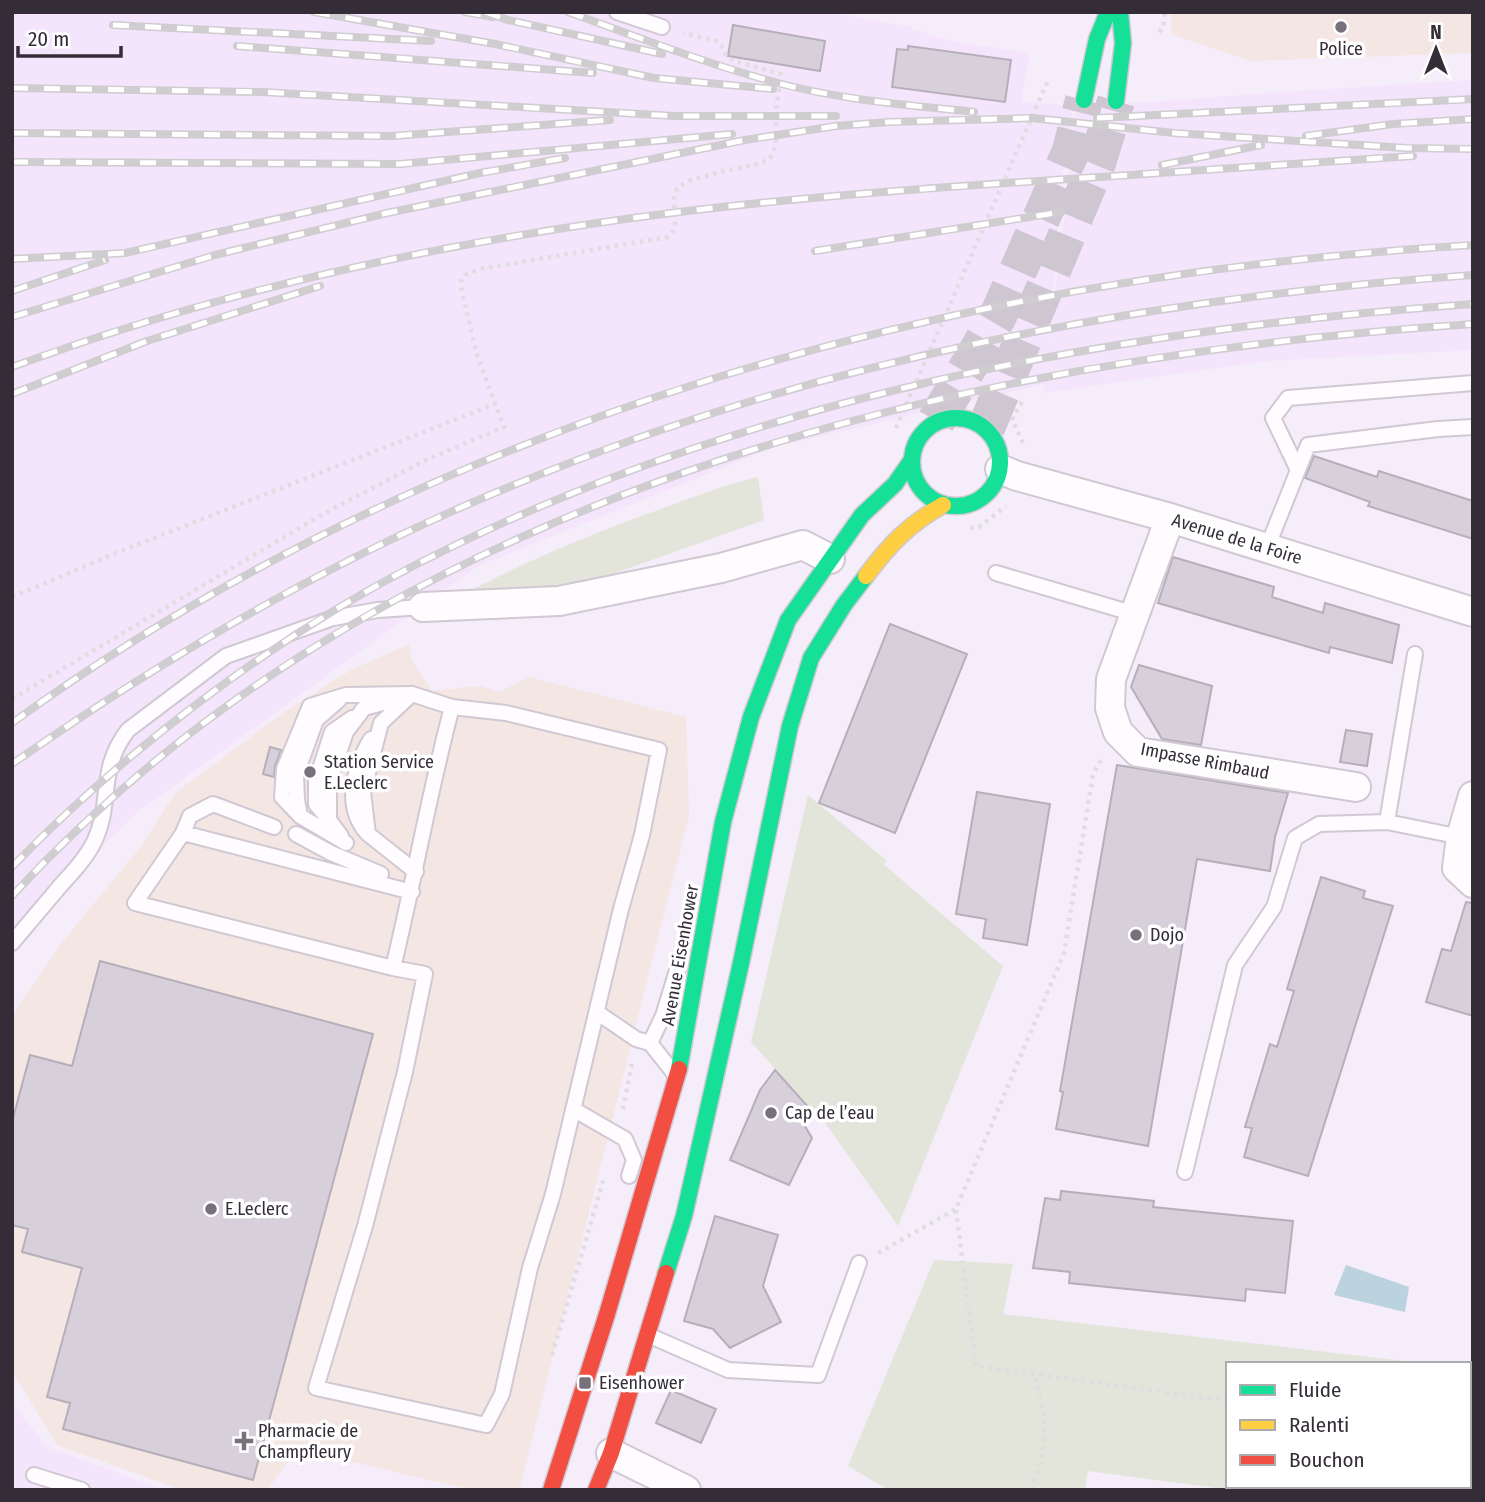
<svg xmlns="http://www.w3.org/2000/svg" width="1485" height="1502" font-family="'Fira Sans Condensed',sans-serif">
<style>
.commercial{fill:#f4e6e3}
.built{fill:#f4e4fc}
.green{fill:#e3e5db}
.water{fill:#bad3df}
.building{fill:#d7d0db;stroke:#b6afba;stroke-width:2}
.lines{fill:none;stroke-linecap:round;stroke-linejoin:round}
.secondary-tunnel{stroke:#cec7d2;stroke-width:38;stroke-dasharray:38 19;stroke-linecap:butt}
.lane-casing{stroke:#d0c8d3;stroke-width:18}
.street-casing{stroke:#d0c8d3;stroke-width:32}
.fast-casing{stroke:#d0c8d3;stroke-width:19}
.slow-casing{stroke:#d0c8d3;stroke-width:19}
.jam-casing{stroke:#d0c8d3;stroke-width:19}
.path{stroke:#e0dde1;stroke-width:4.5;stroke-dasharray:3.5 5;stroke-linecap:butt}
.lane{stroke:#fefcfe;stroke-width:14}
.street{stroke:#fefcfe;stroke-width:28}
.fast{stroke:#16e098;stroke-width:16}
.slow{stroke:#ffcf43;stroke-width:16}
.jam{stroke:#f24e42;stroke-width:16}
.rail-casing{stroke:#cfcdcf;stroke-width:8}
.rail{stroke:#fff;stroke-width:5;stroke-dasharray:16;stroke-linecap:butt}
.poi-dot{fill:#78707b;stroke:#fff;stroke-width:2.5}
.labels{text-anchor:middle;stroke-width:7;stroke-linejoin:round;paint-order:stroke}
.poi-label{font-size:18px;fill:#342d37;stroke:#fff;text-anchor:start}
.street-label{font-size:18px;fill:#342d37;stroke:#fff}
</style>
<rect width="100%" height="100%" fill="#f5edf9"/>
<path class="commercial" d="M 1171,12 L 1473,12 L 1473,53 L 1250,61 L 1171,34 Z
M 409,644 L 412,661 L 432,691 L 480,686 L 500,692 L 529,677 L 686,717 L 689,815 L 519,1490 L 472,1490 L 298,1449 L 267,1490 L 182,1490 L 57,1445 L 12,1371 L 12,1016 L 62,942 L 140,848 L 175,793 L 287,710 L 351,670 Z"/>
<path class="built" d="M 12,12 L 828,12 L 906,26 L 953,42 L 1030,53 L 1021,102 L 1074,105 L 1061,186 L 1048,353 L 1077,105 L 1154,102 L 1267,93 L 1473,80 L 1473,350 L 1266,361 L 1043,393 L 1045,384 L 778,446 L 478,566 L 139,811 L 12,932 Z
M 12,1403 L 47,1447 L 164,1490 L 12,1490 Z"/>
<path class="green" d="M 758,477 L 764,520 L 607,576 L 544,590 L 459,597 C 524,561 592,534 661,509 C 693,497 724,485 758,477 Z
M 808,795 L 887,861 L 883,864 L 1003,966 L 898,1226 L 829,1128 L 751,1042 Z
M 934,1260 L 1013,1264 L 1003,1314 L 1429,1364 L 1228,1364 L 1228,1486 L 1469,1486 L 1469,1368 L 1473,1369 L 1473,1490 L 1231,1490 L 1088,1471 L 1085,1490 L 889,1490 L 848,1466 Z"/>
<path class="water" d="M 1346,1265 L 1409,1287 L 1405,1312 L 1334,1295 Z"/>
<path class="building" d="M 733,25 L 825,41 L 820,71 L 728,56 Z
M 908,46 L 1011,60 L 1005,102 L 892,87 L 897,49 L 908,50 Z
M 1314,456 L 1377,477 L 1379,471 L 1473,501 L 1473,539 L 1368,506 L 1370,502 L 1305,478 Z
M 1173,557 L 1274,587 L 1272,597 L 1323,613 L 1325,603 L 1399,625 L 1392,663 L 1330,647 L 1329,653 L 1158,603 Z
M 890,624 L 967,654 L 895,833 L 819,803 Z
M 1139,665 L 1212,686 L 1201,745 L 1162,739 L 1131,687 Z
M 1346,730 L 1372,734 L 1367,766 L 1340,762 Z
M 270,747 L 281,750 L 275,766 L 274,777 L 263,774 Z
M 1117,765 L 1288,793 L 1275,837 L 1270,871 L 1197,859 L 1148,1146 L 1056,1129 L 1063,1092 L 1060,1091 Z
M 977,792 L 1050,804 L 1027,945 L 983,938 L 986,919 L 956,914 Z
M 1321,877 L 1365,891 L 1363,898 L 1393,906 L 1308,1176 L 1244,1157 L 1252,1128 L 1245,1127 L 1270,1044 L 1277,1047 L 1294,991 L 1287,989 Z
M 1466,902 L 1473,903 L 1473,1016 L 1426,1002 L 1442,949 L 1451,951 Z
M 100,961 L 373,1034 L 253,1480 L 63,1429 L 70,1403 L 47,1397 L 82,1268 L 22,1252 L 28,1229 L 12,1225 L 12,1122 L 30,1055 L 72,1066 Z
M 775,1070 L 811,1110 L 802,1121 L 812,1138 L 789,1185 L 730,1160 L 760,1090 Z
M 1061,1191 L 1154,1201 L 1153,1207 L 1293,1221 L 1285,1293 L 1246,1289 L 1245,1301 L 1069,1283 L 1070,1272 L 1033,1268 L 1045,1198 L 1060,1200 Z
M 715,1216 L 778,1235 L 763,1286 L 781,1322 L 730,1348 L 713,1329 L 684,1321 Z
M 671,1390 L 716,1409 L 701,1443 L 656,1423 Z"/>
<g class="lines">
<path class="secondary-tunnel" d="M 936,421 L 997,318 L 1071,151 L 1084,100
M 986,428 L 1097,163 L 1116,101"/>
<g class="lane-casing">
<path id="lane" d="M 617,12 L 662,27
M 1297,468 L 1273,418 L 1288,398 L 1473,383
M 1267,548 L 1308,445 L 1438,429 L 1473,427
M 996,573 L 1135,614
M 300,816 L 297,800 L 296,775 L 316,720 L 339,700
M 329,820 L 316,804 L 316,781 L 332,732 L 352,718
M 1387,822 L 1415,654
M 183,833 L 190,816 L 213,804 L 274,827
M 367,833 C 343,806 354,767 371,739
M 296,834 L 331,853 L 381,874
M 341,836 L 329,820 L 329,783 L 346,732 L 364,708 L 394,700
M 346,843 L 300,816 L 282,797 L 284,769 L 310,706 L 346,695 L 412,694
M 416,872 L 368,834 L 363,792 L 381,723 L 412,694 L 452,707
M 12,943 C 29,923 45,904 61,885 C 73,872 86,858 94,842 C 113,803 97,770 128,730 L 226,656 L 333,618 L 378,610 L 423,607
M 393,968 C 414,881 429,793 452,707 L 506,713 L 659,750 L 642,835 L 621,909 L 553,1194 L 530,1268 L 502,1394 L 486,1425 L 316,1388 L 365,1226 L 405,1072 L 425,974 L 393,968 L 135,903 L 183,833 L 412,892
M 598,1013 L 636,1039 L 650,1043 L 663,1016 L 682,954
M 650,1043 L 673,1072
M 573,1109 L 625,1139 L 634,1160 L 629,1176
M 1185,1172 L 1235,965 L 1274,907 L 1295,838 L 1319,824 L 1387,822 L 1461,837
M 648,1335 L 728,1370 L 818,1375 L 859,1263
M 34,1475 L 82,1490"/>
</g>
<g class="street-casing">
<path id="street" d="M 1000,469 L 1017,476 L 1170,518 L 1473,612
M 1170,518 L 1111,679 L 1110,708 L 1118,732 L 1138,752 L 1356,787
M 423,607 L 559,601 L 721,568 L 803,545 L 830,559
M 1473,796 L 1461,837 L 1457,868 L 1473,883
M 611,1453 L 686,1490"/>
</g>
<g class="fast-casing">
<path id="fast" d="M 1084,100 L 1097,39 L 1108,12
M 1116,101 L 1123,43 L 1120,12
M912 462a44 44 0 1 1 88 0a44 44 0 1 1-88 0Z
M 679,1069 L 723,822 L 751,717 L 788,620 L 862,515 L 895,484 L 911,461
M 666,1273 L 684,1216 L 741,963 L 790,726 L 811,658 L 844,605 L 866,576"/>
</g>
<g class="slow-casing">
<path id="slow" d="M 866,576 C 889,545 909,524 943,505"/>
</g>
<g class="jam-casing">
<path id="jam" d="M 551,1490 L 607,1314 L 679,1069
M 596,1490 L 611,1453 L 666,1273"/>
</g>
<path class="path" d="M 1159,32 L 1163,28 L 1165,12
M 1022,402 L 1012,419 L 1022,441 L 1027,443
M 896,428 L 1048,80
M 970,528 L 979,527 L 1006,506
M 12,597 L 116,553 L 495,404
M 12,699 L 323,514 L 426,460 L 504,427 L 477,355 L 461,287 L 461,282 L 465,275 L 480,269 L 668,237 C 684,223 667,203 678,187 L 689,181 L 724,171 L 758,164 L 770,159 L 776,145 L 776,111 L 781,74 L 734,61 L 726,56 L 723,48 L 717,41 L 683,33
M 623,1109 L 632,1063
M 956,1210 L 976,1366 L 1228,1401
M 878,1253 L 956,1209 L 1064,953 L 1093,774 L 1101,760
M 552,1355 L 604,1178
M 1469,1434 L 1473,1434
M 1031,1490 L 1042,1457 L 1045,1418 L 1034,1374
M 1420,1490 L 1421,1486"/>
<use href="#lane" class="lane"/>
<use href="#street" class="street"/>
<use href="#fast" class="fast"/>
<use href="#slow" class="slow"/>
<use href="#jam" class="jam"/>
<g class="rail-casing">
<path id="rail" d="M 314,12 L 495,44 L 654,78 L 773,89
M 465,12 L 493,17
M 485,12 L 508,20 L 662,54
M 568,12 C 638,37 707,64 778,83 C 841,100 909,105 974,112
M 113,25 L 431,41
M 237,46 L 593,73
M 12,88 L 263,92 L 674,116 L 836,116
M 1097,118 L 1473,99
M 12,133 L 393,136 L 610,120
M 1306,136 L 1393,124 L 1473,119
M 12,162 L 400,164 L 732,134
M 1162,165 L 1261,145
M 815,251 L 1061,212
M 12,259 L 125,253 L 480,173 L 565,158
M 12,291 L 105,260
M 12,317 L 215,255 L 387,213 L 745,140 L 836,126 L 889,122 L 1032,118 L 1174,133 L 1406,148 L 1473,149
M 12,367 C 226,288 453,240 679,212 C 819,195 959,186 1100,177 C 1204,170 1309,163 1413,156
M 12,394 L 147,341 L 320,286
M 12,723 C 436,416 955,276 1473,245
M 12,764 C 164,658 326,563 497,492 C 807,362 1138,299 1473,275
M 12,867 C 124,751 273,638 417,564 C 742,398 1112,330 1473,304
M 12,896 C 383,494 947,359 1473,324"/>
</g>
<use href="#rail" class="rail"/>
</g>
<g class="poi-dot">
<circle cx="1341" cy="27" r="7"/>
<circle cx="310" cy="772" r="7"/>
<circle cx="1136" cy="935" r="7"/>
<circle cx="771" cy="1113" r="7"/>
<circle cx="211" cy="1209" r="7"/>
<rect x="578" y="1376" width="14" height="14" rx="3.5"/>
<path d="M240.5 1430.5h7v7h7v7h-7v7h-7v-7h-7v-7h7z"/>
</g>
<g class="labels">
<g class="poi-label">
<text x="1341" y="55" text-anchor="middle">Police</text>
<text x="324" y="768">Station Service<tspan x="324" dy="21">E.Leclerc</tspan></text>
<text x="1150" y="941">Dojo</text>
<text x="785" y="1119">Cap de l’eau</text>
<text x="225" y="1215">E.Leclerc</text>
<text x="599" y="1389">Eisenhower</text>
<text x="258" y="1437">Pharmacie de<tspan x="258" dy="21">Champfleury</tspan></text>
</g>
<g class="street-label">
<text transform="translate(1237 539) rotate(17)" y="6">Avenue de la Foire</text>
<text transform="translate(1205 761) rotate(11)" y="6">Impasse Rimbaud</text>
<text transform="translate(680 955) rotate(-80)" y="6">Avenue Eisenhower</text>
</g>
</g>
<rect width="1485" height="1502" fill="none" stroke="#342d37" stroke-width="28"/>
<rect x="1226" y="1362" width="245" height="126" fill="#ffffff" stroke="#aeabaf" stroke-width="2"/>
<rect x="1240" y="1385" width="35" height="10" fill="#16e098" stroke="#aeabaf" stroke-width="2"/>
<text x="1289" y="1397" font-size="21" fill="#342d37">Fluide</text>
<rect x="1240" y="1420" width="35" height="10" fill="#ffcf43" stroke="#aeabaf" stroke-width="2"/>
<text x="1289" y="1432" font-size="21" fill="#342d37">Ralenti</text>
<rect x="1240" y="1455" width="35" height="10" fill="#f24e42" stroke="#aeabaf" stroke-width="2"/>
<text x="1289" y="1467" font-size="21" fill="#342d37">Bouchon</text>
<g transform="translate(1436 49)" stroke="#ffffff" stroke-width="5" paint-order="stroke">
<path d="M0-5L12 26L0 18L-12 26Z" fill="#342d37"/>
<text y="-10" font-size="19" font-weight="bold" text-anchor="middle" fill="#342d37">N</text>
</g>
<path d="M18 46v10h103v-10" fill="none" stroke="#342d37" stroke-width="3.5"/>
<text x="28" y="46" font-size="21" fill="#342d37" stroke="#ffffff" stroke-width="5" paint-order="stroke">20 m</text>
</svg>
